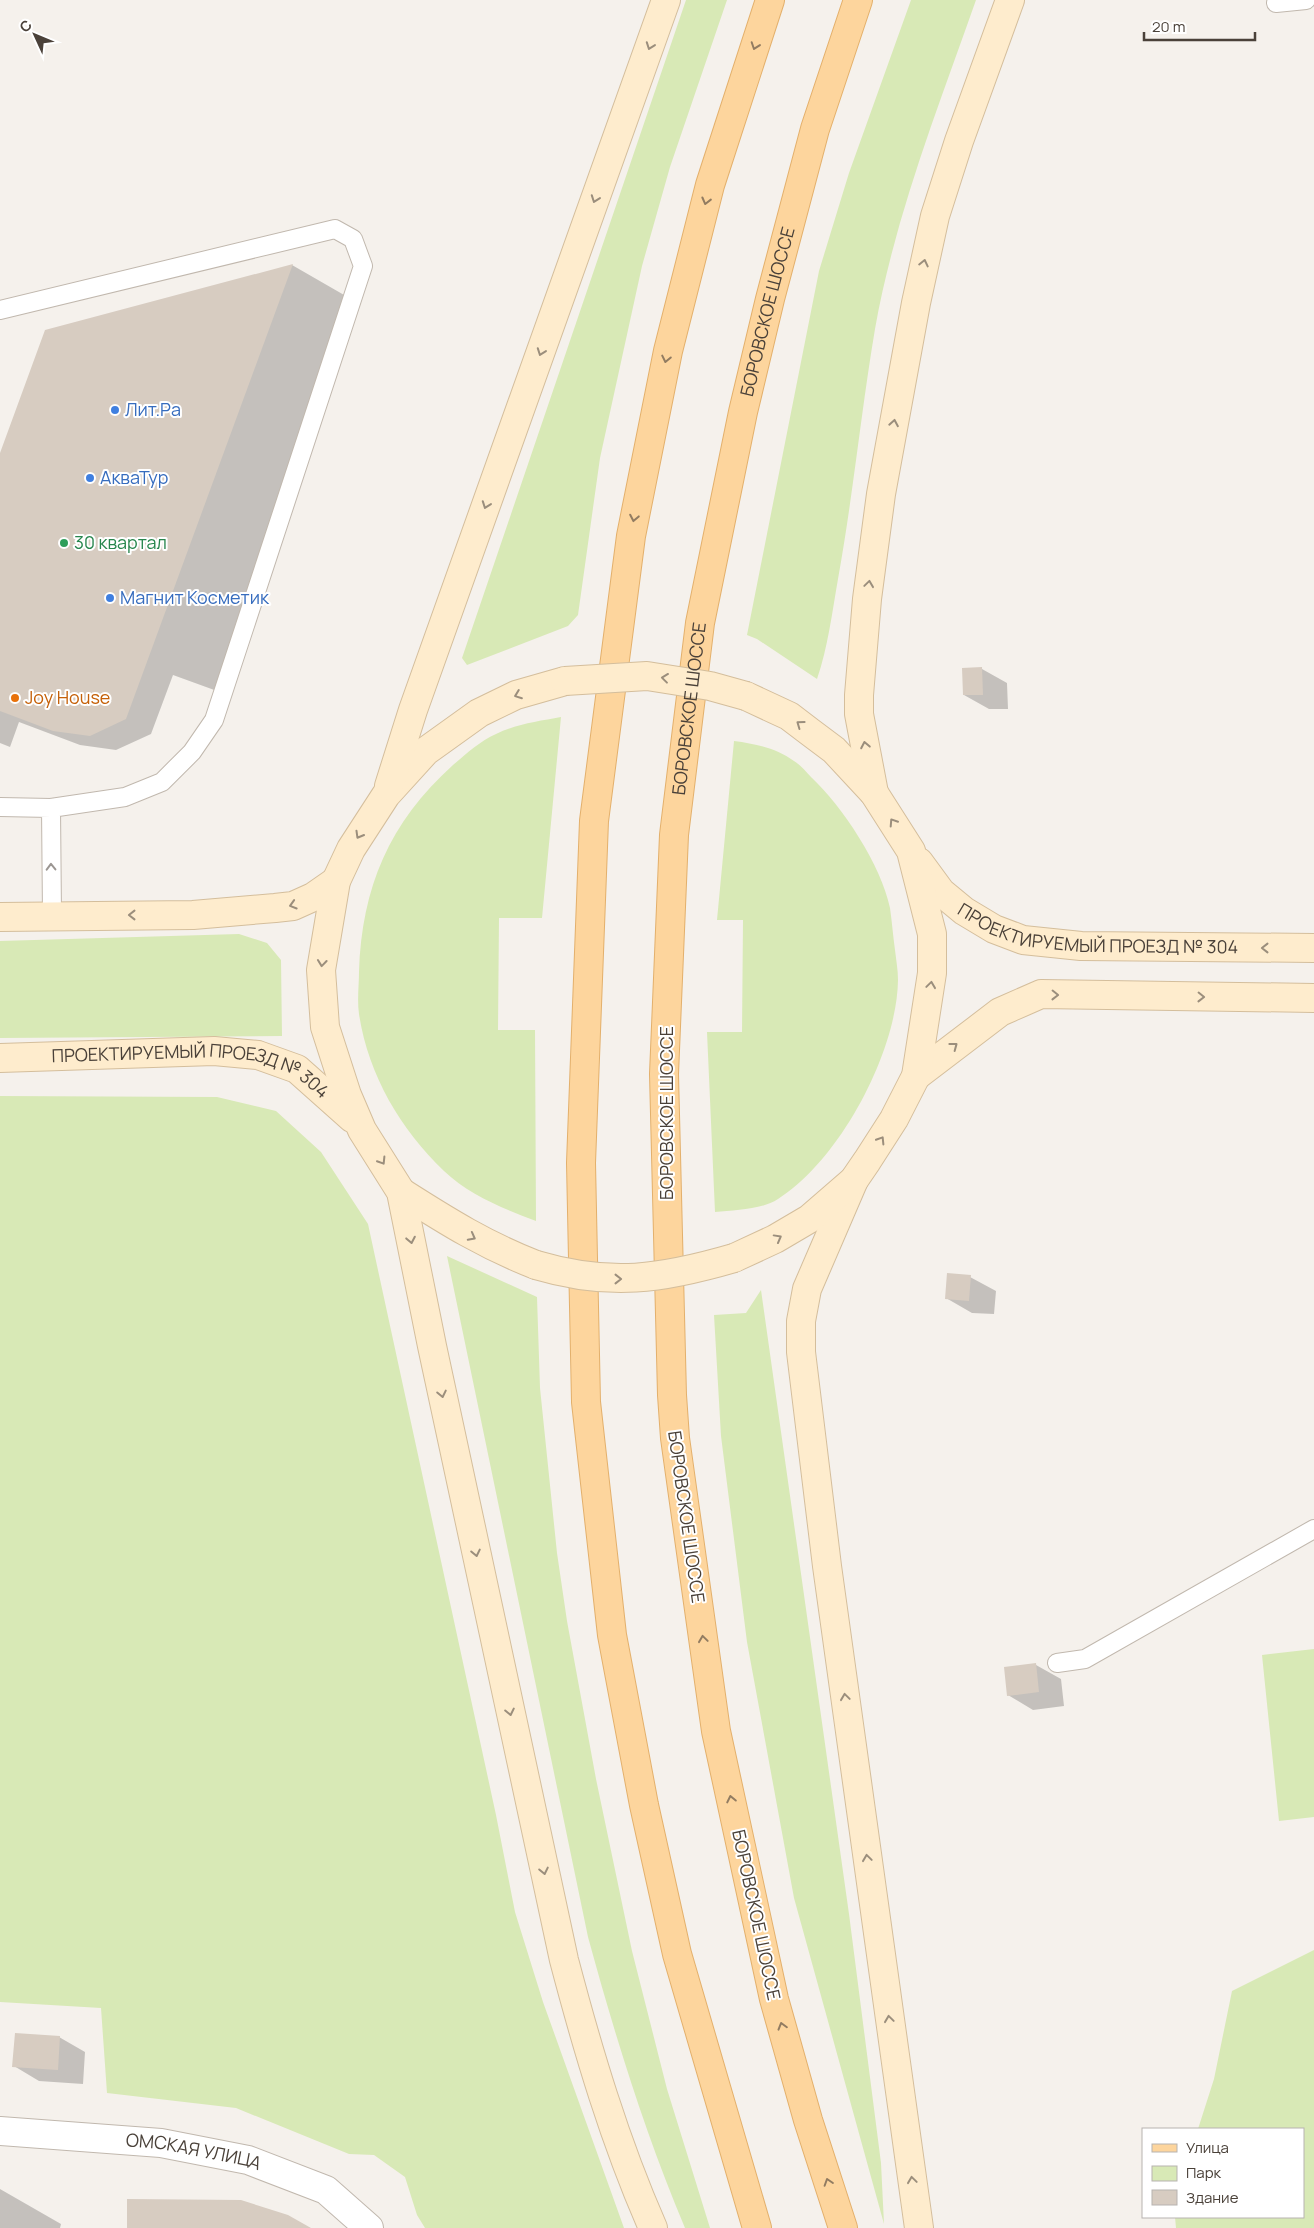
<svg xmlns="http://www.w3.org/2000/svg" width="1314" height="2228" font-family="Manrope,sans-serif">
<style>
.green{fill:#d8e9b6}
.shadow{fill:#0003}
.building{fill:#d7ccc1}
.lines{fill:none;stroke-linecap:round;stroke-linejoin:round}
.lane-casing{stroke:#c1b8ae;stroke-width:20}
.street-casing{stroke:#c1b8ae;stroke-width:30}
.secondary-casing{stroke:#d4be9c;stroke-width:30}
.primary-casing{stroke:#e3b06c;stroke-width:30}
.lane{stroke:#fff;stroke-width:18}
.street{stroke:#fff;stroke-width:28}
.secondary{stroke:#feeccd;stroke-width:28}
.primary{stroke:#fdd59d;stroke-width:28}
.secondary-bridge-casing{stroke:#d4be9c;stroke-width:30;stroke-linecap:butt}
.secondary-bridge{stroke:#feeccd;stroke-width:28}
.oneway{stroke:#9b8e7c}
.oneway2{stroke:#927c61}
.oneway3{stroke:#9b9692}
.shop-dot{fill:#3f7fe0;stroke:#fff;stroke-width:2}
.leisure-dot{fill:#2e9e5b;stroke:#fff;stroke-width:2}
.food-dot{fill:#e8710a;stroke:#fff;stroke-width:2}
.labels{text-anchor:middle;stroke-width:4;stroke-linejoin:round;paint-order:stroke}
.street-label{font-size:18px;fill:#4a4139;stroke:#fff}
.shop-label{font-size:18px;fill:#366cbe;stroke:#fff;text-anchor:start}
.leisure-label{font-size:18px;fill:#27864d;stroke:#fff;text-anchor:start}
.food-label{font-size:18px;fill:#c56008;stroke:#fff;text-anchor:start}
</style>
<rect width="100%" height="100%" fill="#f5f1ec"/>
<path class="green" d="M 686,0 L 727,0 L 670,167 L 642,266 L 600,458 L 578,615 L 568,626 L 467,665 L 462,658 Z
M 911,0 L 976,0 C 938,108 895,216 875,329 C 861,412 853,496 838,579 C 832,613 828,647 817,679 L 757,639 L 747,635 L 819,271 L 849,173 Z
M 561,717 L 542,918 L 499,918 L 498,1030 L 535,1030 L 536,1221 C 504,1209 469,1195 444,1171 C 400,1129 368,1074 359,1014 C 357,1000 359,985 359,972 C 362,887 389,823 453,765 C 466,754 480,741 496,734 C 517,724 539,721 561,717 Z
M 734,741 C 756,744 776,748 794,761 C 801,765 806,772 811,777 C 843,807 881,865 890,908 C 892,922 893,936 895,950 C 896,959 898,970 898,980 C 897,1052 840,1160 778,1199 C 761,1210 735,1210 715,1212 L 707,1032 L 742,1032 L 743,920 L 717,920 Z
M 239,934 L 267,943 L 281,960 L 282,1036 L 0,1038 L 0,941 Z
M 0,1096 L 217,1097 L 276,1111 L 321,1152 L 368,1224 L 496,1815 L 515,1912 L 543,2002 L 624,2228 L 425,2228 L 417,2215 L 405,2177 L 374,2155 L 349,2154 L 236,2108 L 107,2093 L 101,2008 L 0,2002 Z
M 447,1256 L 537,1297 L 540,1388 L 557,1553 L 567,1621 L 596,1779 L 632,1951 L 667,2089 L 710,2228 L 685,2228 C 645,2133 615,2036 588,1937 Z
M 761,1290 L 849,1914 L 881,2163 L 884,2224 L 794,1898 L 747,1642 L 721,1436 L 714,1315 L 746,1313 Z
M 1314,1649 L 1314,1817 L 1279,1821 L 1262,1655 Z
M 1314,1950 L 1314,2228 L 1176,2228 L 1175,2217 L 1303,2217 L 1303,2129 L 1198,2129 L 1214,2079 L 1232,1991 Z"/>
<path class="shadow" d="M 292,265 L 358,303 L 217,691 L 173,675 L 151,734 L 116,750 L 80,745 L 19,722 L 10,747 L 0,743 L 0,456 Z
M 982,669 L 1007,683 L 1008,709 L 989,709 L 964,695 Z
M 970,1277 L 996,1291 L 994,1314 L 972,1313 L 946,1298 Z
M 1036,1665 L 1061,1679 L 1064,1706 L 1033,1710 L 1008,1695 Z
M 59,2037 L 85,2052 L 83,2084 L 39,2081 L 14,2066 Z
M 0,2189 L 61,2224 L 60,2228 L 0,2228 Z"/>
<path class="building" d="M 293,264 L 126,719 L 90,736 L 53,731 L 0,711 L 0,453 L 45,330 Z
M 982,667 L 983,695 L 963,695 L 962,668 Z
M 947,1273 L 971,1275 L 969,1301 L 945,1299 Z
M 1036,1663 L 1039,1692 L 1007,1696 L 1004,1667 Z
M 15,2033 L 60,2036 L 58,2070 L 12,2067 Z
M 127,2199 L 241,2200 L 288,2215 L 311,2228 L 127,2228 Z"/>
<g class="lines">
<g class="lane-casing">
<path id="lane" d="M 1276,3 L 1306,0
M 0,310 L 335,229 L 353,239 L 363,266 L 214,720 L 192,752 L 162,782 L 125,797 L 51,808 L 0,807
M 51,808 L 52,915
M 1057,1663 L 1085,1659 L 1314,1529"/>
</g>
<g class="street-casing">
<g id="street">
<path id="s1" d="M 0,2131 L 161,2143 L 248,2160 L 326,2190 L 369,2228"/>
</g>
</g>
<g class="secondary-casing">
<g id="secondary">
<path d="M 565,681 L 516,695 L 479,713 L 426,751 L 386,795 L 351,849 L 336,881 L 321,970 L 325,1027 L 347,1095 L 362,1130 L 401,1192 L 432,1346 L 564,1960 C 588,2051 615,2142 653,2228"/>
<path d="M 389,786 L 413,710 L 666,0"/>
<path d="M 874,793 L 859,714 L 859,695 L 867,599 L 881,494 L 916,303 L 935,216 L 959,141 L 1010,0"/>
<path id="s2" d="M 919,862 L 941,892 L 964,911 L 994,929 L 1023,940 L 1081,946 L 1314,948"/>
<path d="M 0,917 L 193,915 L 275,908 L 293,906 L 313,897 L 336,881"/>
<path id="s3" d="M 0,1058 L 214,1051 L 258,1055 L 297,1069 L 352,1118"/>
<path d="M 916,1076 L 1000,1012 L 1041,994 L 1314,998"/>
<path d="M 854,1180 L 807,1289 L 801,1321 L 801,1352 L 827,1566 L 919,2228"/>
<path d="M 401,1192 C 448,1222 485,1245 536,1265"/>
<path d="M 734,1258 L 775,1239 L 809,1219 L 854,1180 L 867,1161 L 894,1119 L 916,1076 L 932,973 L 932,934 L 911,851 L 874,793 L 834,750 L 810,732 L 789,716 L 746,696"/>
</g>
</g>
<g class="primary-casing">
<g id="primary">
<path d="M 757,2228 L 677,1954 L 644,1805 L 612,1635 L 586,1402 L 581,1163 L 594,821 L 631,536 L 668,351 L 710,185 L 770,0"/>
<path id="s4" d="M 843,2228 L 808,2120 L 774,1999 L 716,1731 L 675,1438 L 672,1395 L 664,1074 L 674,835 L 700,623 L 743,412 L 770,299 L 815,129 L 858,0"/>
</g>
</g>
<use href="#lane" class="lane"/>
<use href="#street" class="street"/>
<use href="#secondary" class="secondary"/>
<use href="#primary" class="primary"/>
<g class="secondary-bridge-casing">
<path id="secondary-bridge" d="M 565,681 L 647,676 L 710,686 L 746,696
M 536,1265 C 610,1287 662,1279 734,1258"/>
</g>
<use href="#secondary-bridge" class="secondary-bridge"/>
</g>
<defs><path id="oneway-chevron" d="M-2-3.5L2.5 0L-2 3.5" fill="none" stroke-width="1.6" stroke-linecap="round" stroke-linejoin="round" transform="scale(1.25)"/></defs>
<g class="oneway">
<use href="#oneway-chevron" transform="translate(650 46) rotate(110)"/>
<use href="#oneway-chevron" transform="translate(595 199) rotate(110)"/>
<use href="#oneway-chevron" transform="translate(924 263) rotate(-77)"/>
<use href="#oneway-chevron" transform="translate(541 352) rotate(110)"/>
<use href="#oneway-chevron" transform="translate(894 423) rotate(-80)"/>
<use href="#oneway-chevron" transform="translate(486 505) rotate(110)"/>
<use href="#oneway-chevron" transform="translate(869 584) rotate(-82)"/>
<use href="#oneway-chevron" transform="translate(665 678) rotate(-173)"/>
<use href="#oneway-chevron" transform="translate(518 695) rotate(159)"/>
<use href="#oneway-chevron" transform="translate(800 724) rotate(-144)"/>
<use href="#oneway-chevron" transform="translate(865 745) rotate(-101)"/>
<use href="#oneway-chevron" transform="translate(893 822) rotate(-123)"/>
<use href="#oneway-chevron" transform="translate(359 835) rotate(120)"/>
<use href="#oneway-chevron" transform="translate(293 905) rotate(163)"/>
<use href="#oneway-chevron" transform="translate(132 915) rotate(180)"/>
<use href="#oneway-chevron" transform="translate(1265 948) rotate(180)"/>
<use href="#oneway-chevron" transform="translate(322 963) rotate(96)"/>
<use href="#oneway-chevron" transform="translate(931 985) rotate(-82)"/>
<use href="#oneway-chevron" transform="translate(1055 995) rotate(1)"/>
<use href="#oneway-chevron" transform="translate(1201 997) rotate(1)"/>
<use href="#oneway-chevron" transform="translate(954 1046) rotate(-37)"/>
<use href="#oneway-chevron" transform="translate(881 1140) rotate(-58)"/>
<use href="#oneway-chevron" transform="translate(382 1161) rotate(58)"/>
<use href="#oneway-chevron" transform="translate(472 1237) rotate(28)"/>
<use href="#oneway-chevron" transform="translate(778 1238) rotate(-29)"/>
<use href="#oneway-chevron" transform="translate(411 1240) rotate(79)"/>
<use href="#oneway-chevron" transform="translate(618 1279)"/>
<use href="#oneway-chevron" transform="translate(442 1394) rotate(78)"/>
<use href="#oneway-chevron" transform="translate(476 1553) rotate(78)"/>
<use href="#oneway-chevron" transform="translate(845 1697) rotate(-98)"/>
<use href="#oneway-chevron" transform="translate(510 1712) rotate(78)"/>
<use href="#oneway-chevron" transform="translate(867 1858) rotate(-98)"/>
<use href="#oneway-chevron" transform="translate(544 1871) rotate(78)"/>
<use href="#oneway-chevron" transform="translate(889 2019) rotate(-98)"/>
<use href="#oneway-chevron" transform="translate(912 2180) rotate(-98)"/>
</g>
<g class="oneway2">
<use href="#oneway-chevron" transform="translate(755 46) rotate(109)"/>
<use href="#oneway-chevron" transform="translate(706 201) rotate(104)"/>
<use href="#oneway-chevron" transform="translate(666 359) rotate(102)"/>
<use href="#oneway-chevron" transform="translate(634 518) rotate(101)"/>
<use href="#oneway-chevron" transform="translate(703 1639) rotate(-98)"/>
<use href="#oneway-chevron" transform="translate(731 1799) rotate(-102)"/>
<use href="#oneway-chevron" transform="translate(782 2026) rotate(-106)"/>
<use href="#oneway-chevron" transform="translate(828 2182) rotate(-108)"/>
</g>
<use class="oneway3" href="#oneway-chevron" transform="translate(51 867) rotate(-91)"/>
<g class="shop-dot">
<circle cx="115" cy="410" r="5"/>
<circle cx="90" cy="478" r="5"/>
<circle cx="110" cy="598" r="5"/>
</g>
<circle class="leisure-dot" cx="64" cy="543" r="5"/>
<circle class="food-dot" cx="15" cy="698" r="5"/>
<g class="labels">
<g class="street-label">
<text dy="6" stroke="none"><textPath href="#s4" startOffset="1945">БОРОВСКОЕ ШОССЕ</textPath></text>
<text dy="6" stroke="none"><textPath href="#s4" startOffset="1540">БОРОВСКОЕ ШОССЕ</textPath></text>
<text dy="6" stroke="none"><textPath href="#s2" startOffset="205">ПРОЕКТИРУЕМЫЙ ПРОЕЗД № 304</textPath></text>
<text dy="6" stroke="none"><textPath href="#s3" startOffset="195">ПРОЕКТИРУЕМЫЙ ПРОЕЗД № 304</textPath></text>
<text transform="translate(667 1113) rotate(-90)" y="6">БОРОВСКОЕ ШОССЕ</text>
<text transform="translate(686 1517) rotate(82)" y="6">БОРОВСКОЕ ШОССЕ</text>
<text transform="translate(756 1915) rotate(78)" y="6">БОРОВСКОЕ ШОССЕ</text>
<text dy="6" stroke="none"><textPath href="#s1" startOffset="195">ОМСКАЯ УЛИЦА</textPath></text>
</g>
<g class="shop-label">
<text x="125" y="416">Лит.Рa</text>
<text x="100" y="484">АкваТур</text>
<text x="120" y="604">Магнит Косметик</text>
</g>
<g class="leisure-label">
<text x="74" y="549">30 квартал</text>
</g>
<g class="food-label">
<text x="25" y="704">Joy House</text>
</g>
</g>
<rect x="1142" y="2128" width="162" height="90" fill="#ffffff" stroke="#b7b3b0"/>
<rect x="1152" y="2144" width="25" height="8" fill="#fdd59d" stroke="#b7b3b0"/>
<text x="1186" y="2153" font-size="15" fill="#4a4139">Улица</text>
<rect x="1152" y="2166" width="25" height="15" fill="#d8e9b6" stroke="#b7b3b0"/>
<text x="1186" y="2178" font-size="15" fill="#4a4139">Парк</text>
<rect x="1152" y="2190" width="25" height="15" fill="#d7ccc1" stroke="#b7b3b0"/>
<text x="1186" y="2203" font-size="15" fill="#4a4139">Здание</text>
<g transform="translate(35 35) rotate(314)" stroke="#ffffff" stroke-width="4" paint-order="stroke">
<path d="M0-4L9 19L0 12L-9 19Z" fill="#4a4139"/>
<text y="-8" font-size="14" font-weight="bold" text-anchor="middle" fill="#4a4139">С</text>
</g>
<path d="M1144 32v8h111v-8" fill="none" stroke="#4a4139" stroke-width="2.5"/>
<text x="1152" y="32" font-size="15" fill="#4a4139" stroke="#ffffff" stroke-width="4" paint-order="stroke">20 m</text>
</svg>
